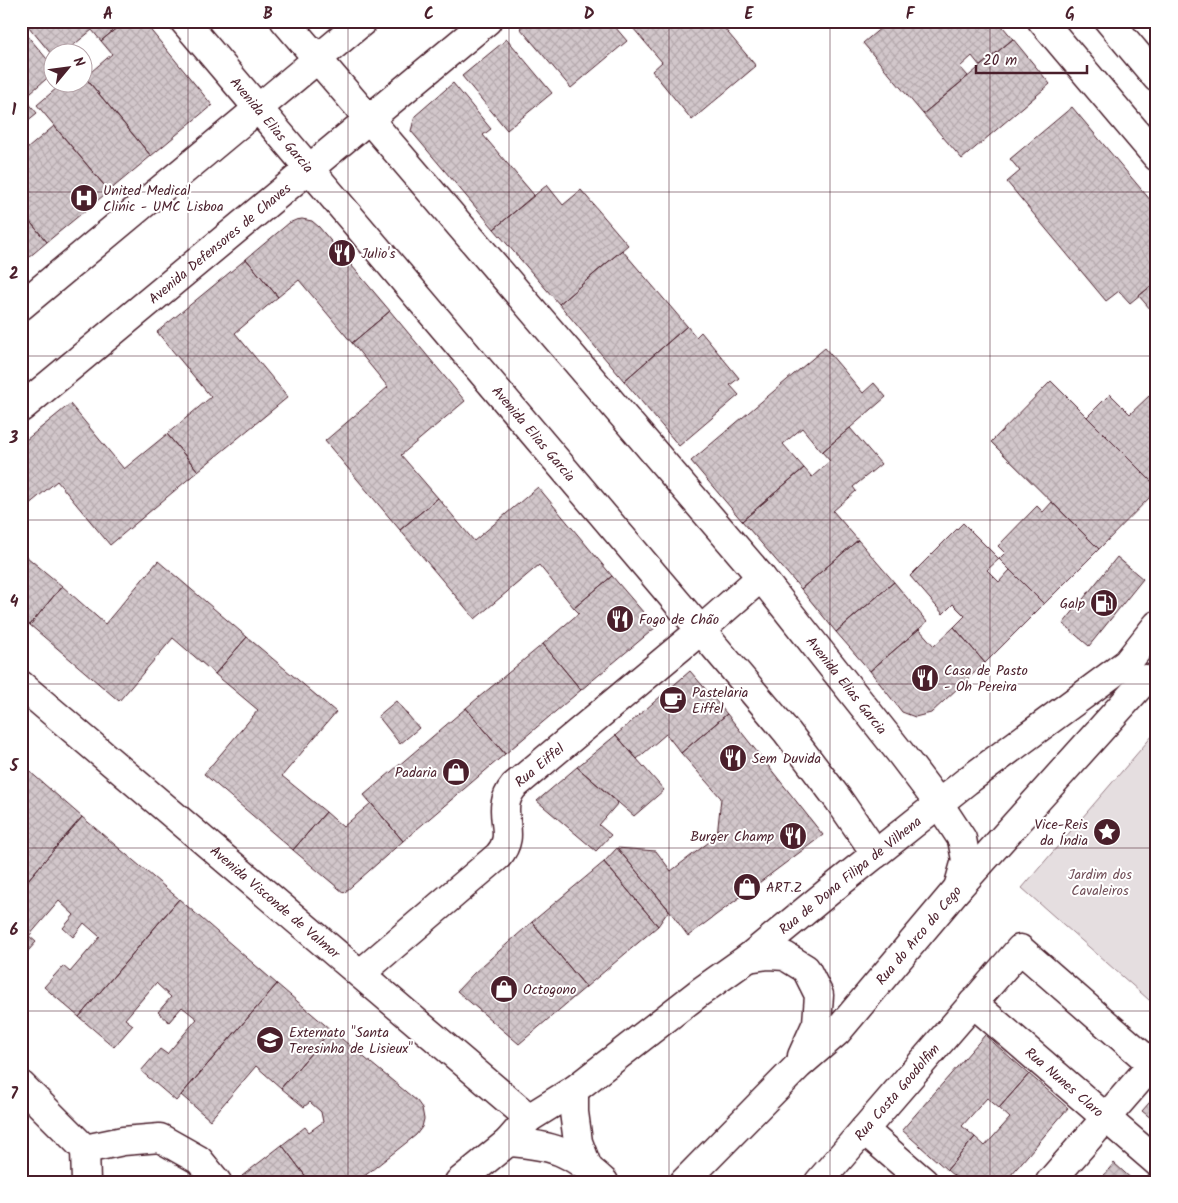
<svg xmlns="http://www.w3.org/2000/svg" width="1178" height="1203" font-family="Kalam,sans-serif">
<style>
.park{fill:#e5dee0;stroke:#987e86}
.building{fill:url(#building-cross-hatch);stroke:#4a1f2b}
.lines{fill:none;stroke-linecap:round;stroke-linejoin:round}
.minor-casing{stroke:#4a1f2b;stroke-width:31}
.minor{stroke:#fff;stroke-width:28}
.grid{fill:none;stroke:#4a1f2b;stroke-width:1;stroke-opacity:0.55}
.labels{text-anchor:middle;stroke-width:4;stroke-linejoin:round;paint-order:stroke}
.street-label{font-size:14px;fill:#4a1f2b;stroke:#fff}
.poi-label{font-size:14px;fill:#4a1f2b;stroke:#fff;text-anchor:start}
.park-label{font-size:14px;fill:#714f58;stroke:#fff}
.neatline{fill:none;stroke:#4a1f2b;stroke-width:2}
.grid-label{font-size:16px;text-anchor:middle;font-weight:bold;fill:#4a1f2b}
</style>
<defs>
<pattern id="building-cross-hatch" width="8" height="8" patternUnits="userSpaceOnUse" patternTransform="scale(1.25)"><rect width="8" height="8" fill="#d2c7cb"/><path d="M0 0l8 8M0 8l8-8" fill="none" stroke="#b6aaae"/></pattern>
</defs>
<rect width="100%" height="100%" fill="#fff"/>
<filter id="ink" filterUnits="userSpaceOnUse"><feTurbulence type="fractalNoise" baseFrequency=".02" numOctaves="2"/><feDisplacementMap in="SourceGraphic" scale="10" xChannelSelector="R" yChannelSelector="G"/><feConvolveMatrix kernelMatrix="1 2 1 2 8 2 1 2 1" color-interpolation-filters="sRGB"/></filter>
<g filter="url(#ink)">
<path class="park" d="M 1153,735 L 1157,738 L 1157,1007 L 1022,888 Z"/>
<path class="building" d="M 24,21 L 125,21 L 101,41 L 92,30 L 65,52 L 52,52 L 52,55 Z
M 125,21 L 143,21 L 212,105 L 151,156 L 85,77 L 112,54 L 101,41 Z
M 528,21 L 610,21 L 627,41 L 571,88 L 520,28 Z
M 627,21 L 703,21 L 707,25 L 711,21 L 718,21 L 756,66 L 692,120 L 652,71 L 662,62 Z
M 998,21 L 1013,39 L 980,66 L 972,56 L 960,67 L 968,76 L 923,114 L 863,43 L 889,21 Z
M 21,28 L 52,65 L 52,74 L 24,98 L 21,94 Z
M 507,39 L 552,93 L 507,130 L 462,76 Z
M 1013,39 L 1050,84 L 962,159 L 923,114 Z
M 82,74 L 151,156 L 109,191 L 37,105 L 64,82 L 82,82 Z
M 453,83 L 491,129 L 483,135 L 534,195 L 494,229 L 411,131 L 415,116 Z
M 21,94 L 37,113 L 21,126 Z
M 1072,107 L 1157,208 L 1157,281 L 1130,303 L 1119,291 L 1106,301 L 1007,182 L 1020,171 L 1010,159 Z
M 54,126 L 109,191 L 47,242 L 21,211 L 21,154 Z
M 547,185 L 563,205 L 581,190 L 628,245 L 559,304 L 494,229 Z
M 21,211 L 47,242 L 21,264 Z
M 302,219 L 312,221 L 319,227 L 390,311 L 352,343 L 299,280 L 278,297 L 246,259 L 289,223 L 296,220 Z
M 622,250 L 687,326 L 624,381 L 559,304 Z
M 246,259 L 278,297 L 235,333 L 288,397 L 198,471 L 167,434 L 211,397 L 157,332 Z
M 1157,281 L 1157,317 L 1139,296 Z
M 390,311 L 465,401 L 401,455 L 438,498 L 400,530 L 325,441 L 388,387 L 352,343 Z
M 687,326 L 696,337 L 701,332 L 739,378 L 730,385 L 739,395 L 679,446 L 624,381 Z
M 825,348 L 863,393 L 874,383 L 886,397 L 822,452 L 802,428 L 783,444 L 804,468 L 742,521 L 691,461 Z
M 1051,381 L 1157,487 L 1157,490 L 1099,549 L 991,442 Z
M 1110,394 L 1130,414 L 1149,396 L 1157,403 L 1157,487 L 1087,417 Z
M 70,404 L 124,469 L 167,434 L 198,471 L 110,545 L 57,481 L 21,511 L 21,444 Z
M 850,428 L 881,464 L 853,487 L 856,491 L 833,511 L 858,540 L 801,589 L 742,521 L 804,468 L 812,477 L 830,461 L 822,452 Z
M 538,487 L 612,576 L 574,608 L 539,565 L 475,619 L 400,530 L 438,498 L 474,541 Z
M 1052,502 L 1099,549 L 1044,604 L 999,559 L 1005,553 L 998,546 L 1037,506 L 1043,512 Z
M 963,523 L 999,559 L 987,570 L 999,582 L 1010,570 L 1044,604 L 985,663 L 954,627 L 965,616 L 953,604 L 943,614 L 910,576 Z
M 858,540 L 894,582 L 836,632 L 801,589 Z
M 21,552 L 62,586 L 30,625 L 21,617 Z
M 1117,557 L 1143,579 L 1089,646 L 1063,624 Z
M 158,561 L 247,637 L 215,674 L 173,638 L 119,701 L 30,625 L 62,586 L 105,624 Z
M 612,576 L 656,627 L 581,690 L 543,644 L 579,613 L 574,608 Z
M 894,582 L 927,622 L 870,671 L 836,632 Z
M 954,627 L 985,663 L 931,713 L 915,717 L 902,712 L 870,671 L 919,629 L 934,646 Z
M 247,637 L 336,712 L 282,776 L 326,812 L 293,850 L 204,774 L 258,710 L 215,674 Z
M 543,644 L 581,690 L 505,754 L 466,708 Z
M 690,671 L 727,714 L 681,753 L 666,734 L 637,759 L 616,735 Z
M 396,701 L 419,728 L 400,744 L 378,716 Z
M 466,708 L 505,754 L 403,841 L 364,795 Z
M 727,714 L 823,835 L 688,936 L 669,910 L 617,848 L 656,851 L 671,871 L 717,836 L 721,798 L 681,753 Z
M 616,735 L 664,790 L 634,816 L 577,767 Z
M 21,764 L 82,817 L 21,888 Z
M 577,767 L 618,803 L 599,825 L 611,835 L 596,851 L 537,801 Z
M 371,803 L 403,841 L 344,893 L 293,850 L 326,812 L 343,827 Z
M 82,817 L 179,899 L 79,1017 L 44,987 L 63,966 L 70,972 L 100,937 L 84,923 L 73,937 L 63,928 L 74,915 L 59,901 L 29,936 L 36,942 L 21,959 L 21,888 Z
M 617,848 L 669,910 L 658,926 L 604,862 Z
M 604,862 L 658,926 L 586,987 L 532,922 Z
M 179,899 L 277,984 L 176,1101 L 141,1071 L 160,1049 L 167,1054 L 197,1019 L 182,1007 L 169,1022 L 158,1012 L 171,997 L 156,983 L 125,1019 L 133,1025 L 114,1047 L 79,1017 Z
M 532,922 L 586,987 L 519,1044 L 457,991 L 474,973 Z
M 277,984 L 331,1030 L 281,1088 L 256,1066 L 210,1120 L 181,1095 Z
M 331,1030 L 417,1101 L 422,1108 L 424,1119 L 422,1127 L 416,1135 L 357,1182 L 310,1182 L 282,1145 L 305,1127 L 309,1132 L 323,1122 L 321,1112 L 310,1102 L 304,1107 L 281,1088 Z
M 985,1035 L 1029,1074 L 999,1108 L 987,1098 L 962,1126 L 975,1137 L 947,1170 L 902,1130 Z
M 1029,1074 L 1068,1108 L 1005,1182 L 961,1182 L 947,1170 L 975,1137 L 985,1146 L 1010,1118 L 999,1108 Z
M 1157,1094 L 1157,1123 L 1142,1111 Z
M 282,1145 L 310,1182 L 246,1182 L 242,1176 Z
M 1114,1163 L 1135,1182 L 1098,1182 Z"/>
<g class="lines">
<g class="minor-casing">
<g id="minor">
<path id="s1" d="M 184,21 L 787,732 L 838,799 L 876,854"/>
<path id="s2" d="M 285,21 L 761,577 L 902,755 L 939,804 L 962,839 L 966,860 L 958,888"/>
<path d="M 1042,21 L 1157,157"/>
<path d="M 1109,21 L 1157,78"/>
<path d="M 21,306 L 363,21"/>
<path id="s3" d="M 21,408 L 487,21"/>
<path id="s4" d="M 21,685 L 529,1118"/>
<path d="M 748,958 L 768,955 L 785,956 L 806,969 L 819,995 L 817,1023 L 802,1056"/>
<path id="s5" d="M 360,974 L 498,856 C 520,832 492,813 514,786 L 701,630 L 761,577"/>
<path id="s6" d="M 973,1003 L 1157,1162"/>
<path d="M 21,1085 L 85,1149 L 123,1141 L 160,1138 L 199,1160 L 217,1182"/>
<path d="M 574,1090 L 574,1112 L 578,1142 L 588,1168"/>
<path d="M 864,1130 L 924,1182"/>
<path d="M 508,1142 C 553,1145 570,1151 604,1182"/>
<path d="M 85,1149 L 86,1182"/>
<path id="s7" d="M 459,1182 L 508,1142 L 529,1118 L 574,1090 L 700,992 L 748,958 L 838,884 L 967,781 L 1127,663 L 1157,625"/>
<path id="s8" d="M 684,1182 L 799,1065 L 837,1032 L 958,888 L 1146,679"/>
<path id="s9" d="M 819,1182 L 1020,949 L 1152,1064"/>
<path d="M 1050,1182 L 1157,1059"/>
</g>
</g>
<use href="#minor" class="minor"/>
</g>
</g>
<path class="grid" d="M 188,21 L 188,1182M 348,21 L 348,1182M 509,21 L 509,1182M 669,21 L 669,1182M 830,21 L 830,1182M 990,21 L 990,1182M 21,192 L 1157,192M 21,356 L 1157,356M 21,520 L 1157,520M 21,684 L 1157,684M 21,848 L 1157,848M 21,1011 L 1157,1011"/>
<defs>
<g id="hospital-disc" transform="scale(1.4375)"><circle r="9.5" fill="#4a1f2b" stroke="#fff"/><path d="M-5-5h3v3.5h4V-5h3V5h-3V1.5h-4V5h-3Z" fill="#fff"/></g>
<g id="restaurant-disc" transform="scale(1.4375)"><circle r="9.5" fill="#4a1f2b" stroke="#fff"/><path d="M-5-6h1v4h1v-4h1v4h1v-4h1v5L-1.5 .5V6h-2V.5L-5-1ZM5-6V6H3V1.5H1.5Q1.5-4 5-6Z" fill="#fff"/></g>
<g id="fuel-disc" transform="scale(1.4375)"><circle r="9.5" fill="#4a1f2b" stroke="#fff"/><path d="M-5.5-6h7V0h2V4h1.3V-2.5L3-4.5l.8-.8L6-3V5H2.5V1h-1V6h-7ZM-4.2-4.7v3.2H.2V-4.7Z" fill="#fff"/></g>
<g id="cafe-disc" transform="scale(1.4375)"><circle r="9.5" fill="#4a1f2b" stroke="#fff"/><path d="M-5.5-4.5H6V0H3Q3 3.5 0 3.5H-2.5Q-5.5 3.5-5.5 0ZM3-3.2v2h1.7v-2ZM-6 4.5H4V6H-6Z" fill="#fff"/></g>
<g id="shop-disc" transform="scale(1.4375)"><circle r="9.5" fill="#4a1f2b" stroke="#fff"/><path d="M-5-2.5h2.3a2.7 3.5 0 0 1 5.4 0H5L5.5 6h-11ZM-1.5-2.5h3a1.5 2.3 0 0 0-3 0Z" fill="#fff"/></g>
<g id="sight-disc" transform="scale(1.4375)"><circle r="9.5" fill="#4a1f2b" stroke="#fff"/><path d="M0-6L1.8-2.2L6-1.7L2.9 1.2L3.7 5.4L0 3.3L-3.7 5.4L-2.9 1.2L-6-1.7L-1.8-2.2Z" fill="#fff"/></g>
<g id="school-disc" transform="scale(1.4375)"><circle r="9.5" fill="#4a1f2b" stroke="#fff"/><path d="M0-5L7-2L0 1L-7-2ZM-4 1L0 2.5L4 1V4Q0 6-4 4Z" fill="#fff"/></g>
</defs>
<g fill-rule="evenodd">
<use href="#hospital-disc" x="84" y="198"/>
<use href="#restaurant-disc" x="342" y="253"/>
<use href="#fuel-disc" x="1104" y="603"/>
<use href="#restaurant-disc" x="620" y="619"/>
<use href="#restaurant-disc" x="925" y="678"/>
<use href="#cafe-disc" x="673" y="700"/>
<use href="#restaurant-disc" x="733" y="758"/>
<use href="#shop-disc" x="456" y="772"/>
<use href="#sight-disc" x="1107" y="832"/>
<use href="#restaurant-disc" x="793" y="836"/>
<use href="#shop-disc" x="747" y="887"/>
<use href="#shop-disc" x="504" y="989"/>
<use href="#school-disc" x="270" y="1040"/>
</g>
<g class="labels">
<g class="street-label">
<text dy="5" stroke="none"><textPath href="#s1" startOffset="136">Avenida Elias Garcia</textPath></text>
<text dy="5" stroke="none"><textPath href="#s3" startOffset="258">Avenida Defensores de Chaves</textPath></text>
<text dy="5" stroke="none"><textPath href="#s1" startOffset="541">Avenida Elias Garcia</textPath></text>
<text dy="5" stroke="none"><textPath href="#s2" startOffset="870">Avenida Elias Garcia</textPath></text>
<text dy="5" stroke="none"><textPath href="#s5" startOffset="289">Rua Eiffel</textPath></text>
<text dy="5" stroke="none"><textPath href="#s7" startOffset="498">Rua de Dona Filipa de Vilhena</textPath></text>
<text dy="5" stroke="none"><textPath href="#s4" startOffset="334">Avenida Visconde de Valmor</textPath></text>
<text dy="5" stroke="none"><textPath href="#s8" startOffset="341">Rua do Arco do Cego</textPath></text>
<text dy="5" stroke="none"><textPath href="#s6" startOffset="121">Rua Nunes Claro</textPath></text>
<text dy="5" stroke="none"><textPath href="#s9" startOffset="119">Rua Costa Goodolfim</textPath></text>
</g>
<g class="poi-label">
<text x="103" y="195">United Medical<tspan x="103" dy="16">Clinic - UMC Lisboa</tspan></text>
<text x="361" y="258">Julio's</text>
<text x="1085" y="608" text-anchor="end">Galp</text>
<text x="639" y="624">Fogo de Chão</text>
<text x="944" y="675">Casa de Pasto<tspan x="944" dy="16">- Oh Pereira</tspan></text>
<text x="692" y="697">Pastelaria<tspan x="692" dy="16">Eiffel</tspan></text>
<text x="752" y="763">Sem Duvida</text>
<text x="437" y="777" text-anchor="end">Padaria</text>
<text x="1088" y="829" text-anchor="end">Vice-Reis<tspan x="1088" dy="16">da Índia</tspan></text>
<text x="774" y="841" text-anchor="end">Burger Champ</text>
<text x="766" y="892">ART.Z</text>
<text x="523" y="994">Octogono</text>
<text x="289" y="1037">Externato "Santa<tspan x="289" dy="16">Teresinha de Lisieux"</tspan></text>
</g>
<g class="park-label">
<text x="1100" y="879">Jardim dos<tspan x="1100" dy="16">Cavaleiros</tspan></text>
</g>
</g>
<rect width="1178" height="1203" fill="none" stroke="#fff" stroke-width="55"/>
<g transform="translate(68 68) rotate(61)"><circle r="24" fill="#ffffff" stroke="#b7a5aa"/>
<path d="M0-4L9 19L0 12L-9 19Z" fill="#4a1f2b"/>
<text y="-8" font-size="14" font-weight="bold" text-anchor="middle" fill="#4a1f2b">N</text>
</g>
<path d="M976 65v8h111v-8" fill="none" stroke="#4a1f2b" stroke-width="2.5"/>
<text x="983" y="65" font-size="15" fill="#4a1f2b" stroke="#ffffff" stroke-width="4" paint-order="stroke">20 m</text>
<rect x="28" y="28" width="1122" height="1148" class="neatline"/>
<g class="grid-label">
<text x="108" y="19">A</text>
<text x="268" y="19">B</text>
<text x="429" y="19">C</text>
<text x="589" y="19">D</text>
<text x="749" y="19">E</text>
<text x="910" y="19">F</text>
<text x="1070" y="19">G</text>
<text x="14" y="115">1</text>
<text x="14" y="279">2</text>
<text x="14" y="443">3</text>
<text x="14" y="607">4</text>
<text x="14" y="771">5</text>
<text x="14" y="935">6</text>
<text x="14" y="1099">7</text>
</g>
</svg>
